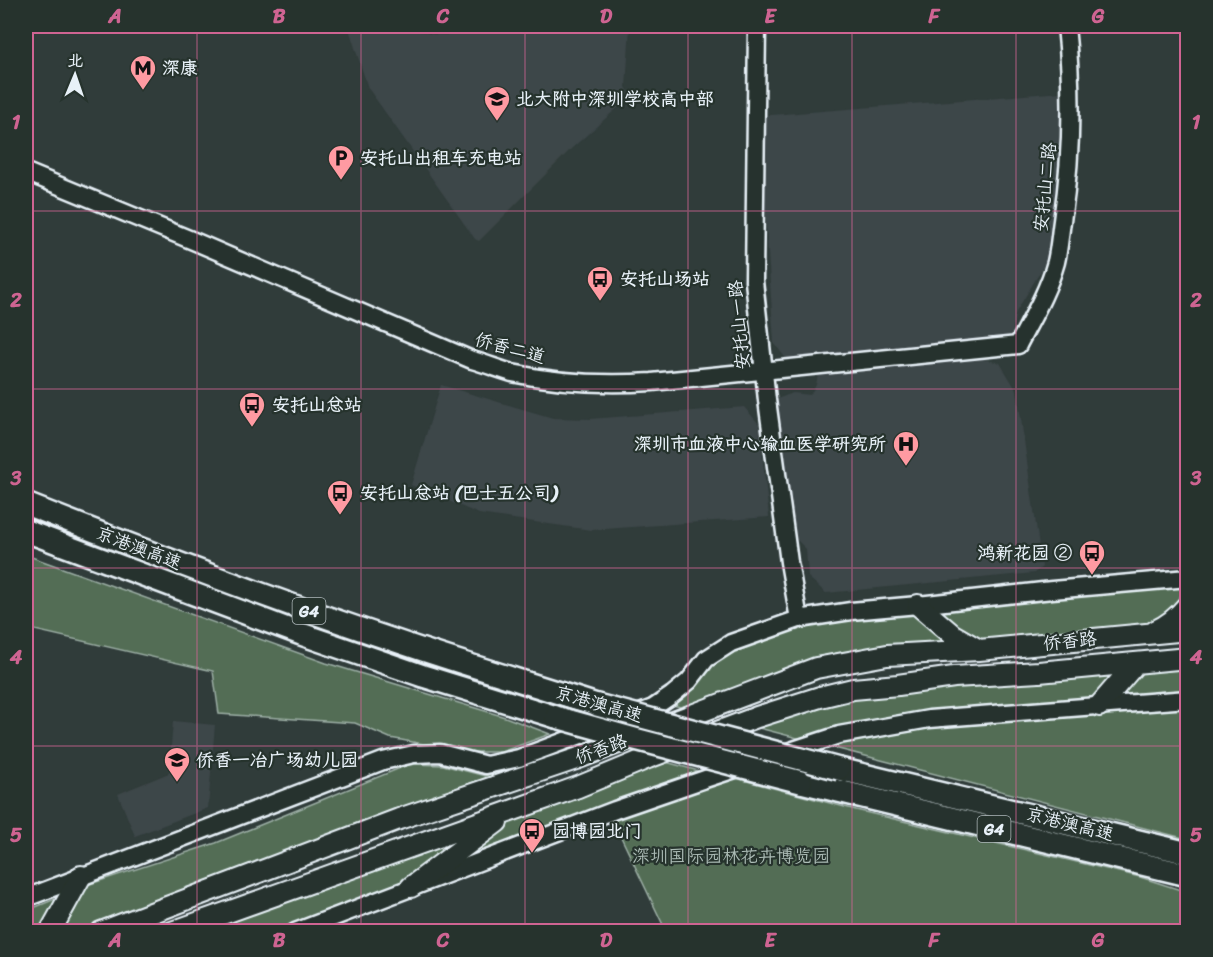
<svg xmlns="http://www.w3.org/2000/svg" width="1213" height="957" font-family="Sriracha,'LXGW WenKai TC',sans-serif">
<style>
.built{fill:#3d4649}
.green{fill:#526d54;stroke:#9dafa6;stroke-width:1.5}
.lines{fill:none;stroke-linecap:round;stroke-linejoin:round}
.secondary-casing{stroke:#e8f1f8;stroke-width:21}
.primary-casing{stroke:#e8f1f8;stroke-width:24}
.highway-casing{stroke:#e8f1f8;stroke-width:26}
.secondary{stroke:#26332d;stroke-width:16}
.primary{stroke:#26332d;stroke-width:20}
.highway{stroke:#26332d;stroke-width:21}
.highway-bridge-casing{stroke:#e8f1f8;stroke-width:26;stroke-linecap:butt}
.highway-bridge{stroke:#26332d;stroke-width:21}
.grid{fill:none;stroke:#cf6492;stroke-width:1.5;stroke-opacity:0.55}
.labels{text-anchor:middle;stroke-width:4.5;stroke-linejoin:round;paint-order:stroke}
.shield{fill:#26332d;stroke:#aeb8bb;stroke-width:1.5}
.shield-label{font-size:16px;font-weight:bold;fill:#e8f1f8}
.poi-label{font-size:18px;font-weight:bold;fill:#e8f1f8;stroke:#26332d;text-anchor:start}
.street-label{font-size:18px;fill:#e8f1f8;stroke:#26332d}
.park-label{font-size:18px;fill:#acbcb6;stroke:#26332d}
.neatline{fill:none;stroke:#cf6492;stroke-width:2}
.grid-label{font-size:20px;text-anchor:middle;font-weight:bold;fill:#cf6492}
</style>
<rect width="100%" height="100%" fill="#303c3a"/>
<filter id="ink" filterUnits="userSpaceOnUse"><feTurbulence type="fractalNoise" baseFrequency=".0167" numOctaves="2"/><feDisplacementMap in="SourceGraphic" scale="12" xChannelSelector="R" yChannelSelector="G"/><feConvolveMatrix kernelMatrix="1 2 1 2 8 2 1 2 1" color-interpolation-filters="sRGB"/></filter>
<g filter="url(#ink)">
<path class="built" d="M 348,26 L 404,26 L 431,34 L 448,35 L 465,32 L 486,26 L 630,26 L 626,87 L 631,96 L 572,148 L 479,241 L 475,239 L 368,88 Z
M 1062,92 L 1057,194 L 1048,259 L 1016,312 L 1012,335 L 969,341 L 787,360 L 774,343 L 759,116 Z
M 968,355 L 1000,363 L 1017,391 L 1042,567 L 1034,573 L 826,593 L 808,577 L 806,549 L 791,534 L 777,399 L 793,393 L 810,395 L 816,385 L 819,370 Z
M 441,385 L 553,418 L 590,419 L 744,407 L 759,424 L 769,517 L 591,530 L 479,514 L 411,485 Z
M 173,721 L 215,725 L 208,808 L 135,836 L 118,794 L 169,773 Z"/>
<path class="green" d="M 26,555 L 326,663 L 505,717 L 550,734 L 501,752 L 469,752 L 390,738 L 355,723 L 219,714 L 213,671 L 26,628 Z
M 1187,585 L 1187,593 L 1179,609 L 1154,627 L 974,641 L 928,608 Z
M 916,613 L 954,642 L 807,663 L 767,676 L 685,708 L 668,704 L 711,665 L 728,652 L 771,635 L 818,622 Z
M 1187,666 L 1187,696 L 1112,702 L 1138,670 Z
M 1123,670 L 1096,703 L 809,741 L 759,728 L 760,726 L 840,698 L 925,687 Z
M 1187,705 L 1187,839 L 827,746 L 846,739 L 944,724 Z
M 585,739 L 592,742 L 81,931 L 60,932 L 75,910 L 84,886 L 216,843 L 410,764 L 443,765 L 485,776 Z
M 662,761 L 710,774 L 461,864 L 458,860 L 517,816 Z
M 728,776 L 856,810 L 1140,877 L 1187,892 L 1187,931 L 666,931 L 611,816 Z
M 473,831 L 406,889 L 288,931 L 203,932 Z
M 60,897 L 41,931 L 26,932 L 26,911 Z"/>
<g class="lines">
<g class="secondary-casing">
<path id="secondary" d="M 757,26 L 754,281 L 767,400 L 789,562 L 799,619
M 26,172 L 196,242 L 472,360 C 486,364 499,369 512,373 C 558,383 605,385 652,382 L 1018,345 C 1032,318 1048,291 1056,262 C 1059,249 1060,235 1062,221 C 1072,156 1073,91 1066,26
M 26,898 L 383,761 L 414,754 L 440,753 L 486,765 L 519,758 L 653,708 L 672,695 L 689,681 L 706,659 L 731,643 L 799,619 L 851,611 L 918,605 L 1052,590 L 1188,578
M 295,932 L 615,810 L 708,778 L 839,735 L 929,719 L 1188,699"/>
</g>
<g class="primary-casing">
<path id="primary" d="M 918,605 L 953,635 L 979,650
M 1155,631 C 1169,625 1178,617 1188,605
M 1099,706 L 1136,663
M 411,887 L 497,822
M 50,932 L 81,876
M 101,932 L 399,819 L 576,759 L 816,668 L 887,655 L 979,650 L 1188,630
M 172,932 L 578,787 L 648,758 L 757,717 L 820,697 L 853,689 L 898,685 L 954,677 L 1039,672 L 1188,658"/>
</g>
<g class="highway-casing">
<path id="highway" d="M 26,504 C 147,552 269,599 393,640 C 460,663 529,683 597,705
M 26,531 L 301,634 L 423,676 L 556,717
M 839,769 L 1188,853
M 801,782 L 1188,875"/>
</g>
<use href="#secondary" class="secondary"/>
<use href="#primary" class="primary"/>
<use href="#highway" class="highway"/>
<g class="highway-bridge-casing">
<path id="highway-bridge" d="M 597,705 L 839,769
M 556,717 L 635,739 L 801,782"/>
</g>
<use href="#highway-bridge" class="highway-bridge"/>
</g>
</g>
<path class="grid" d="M 197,26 L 197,932M 361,26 L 361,932M 525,26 L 525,932M 688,26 L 688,932M 852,26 L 852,932M 1016,26 L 1016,932M 26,211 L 1188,211M 26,389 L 1188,389M 26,568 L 1188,568M 26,746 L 1188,746"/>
<defs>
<g id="metro-pin" transform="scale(1.35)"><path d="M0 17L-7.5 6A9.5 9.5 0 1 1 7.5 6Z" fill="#ff9aa2" stroke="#26332d"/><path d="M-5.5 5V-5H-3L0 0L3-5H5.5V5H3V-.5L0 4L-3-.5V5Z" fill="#111"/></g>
<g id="school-pin" transform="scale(1.35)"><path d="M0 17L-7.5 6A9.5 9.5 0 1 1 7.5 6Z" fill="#ff9aa2" stroke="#26332d"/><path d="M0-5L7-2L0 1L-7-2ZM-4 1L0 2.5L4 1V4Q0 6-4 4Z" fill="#111"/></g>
<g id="parking-pin" transform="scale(1.35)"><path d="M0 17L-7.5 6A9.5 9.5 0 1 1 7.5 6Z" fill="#ff9aa2" stroke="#26332d"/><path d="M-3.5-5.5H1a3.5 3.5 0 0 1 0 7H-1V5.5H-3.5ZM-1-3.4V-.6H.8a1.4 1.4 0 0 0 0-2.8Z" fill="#111"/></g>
<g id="bus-pin" transform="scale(1.35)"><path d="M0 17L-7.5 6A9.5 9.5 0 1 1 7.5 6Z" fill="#ff9aa2" stroke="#26332d"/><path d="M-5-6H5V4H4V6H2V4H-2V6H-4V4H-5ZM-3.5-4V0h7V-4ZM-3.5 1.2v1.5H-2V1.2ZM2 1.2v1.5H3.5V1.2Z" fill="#111"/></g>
<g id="hospital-pin" transform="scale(1.35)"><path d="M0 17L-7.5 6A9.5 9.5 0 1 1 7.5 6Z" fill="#ff9aa2" stroke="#26332d"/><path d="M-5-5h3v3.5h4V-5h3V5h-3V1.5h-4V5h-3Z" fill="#111"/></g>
</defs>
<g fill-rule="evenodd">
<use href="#metro-pin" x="143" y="68"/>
<use href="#school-pin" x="497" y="99"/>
<use href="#parking-pin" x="341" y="158"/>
<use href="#bus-pin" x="600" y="279"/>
<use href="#bus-pin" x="252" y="405"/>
<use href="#hospital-pin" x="906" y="444"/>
<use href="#bus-pin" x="340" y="493"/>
<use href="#bus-pin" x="1092" y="553"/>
<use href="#school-pin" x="177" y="760"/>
<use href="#bus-pin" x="532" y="831"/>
</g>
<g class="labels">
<g class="shield">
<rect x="292.5" y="598" width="33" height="26" rx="4.5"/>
<rect x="977.5" y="816" width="33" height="26" rx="4.5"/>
</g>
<g class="shield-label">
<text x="309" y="617">G4</text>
<text x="994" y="835">G4</text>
</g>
<g class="poi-label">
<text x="162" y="74">深康</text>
<text x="516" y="105">北大附中深圳学校高中部</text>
<text x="360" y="164">安托山出租车充电站</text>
<text x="620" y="285">安托山场站</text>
<text x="272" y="411">安托山总站</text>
<text x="886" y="450" text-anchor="end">深圳市血液中心输血医学研究所</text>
<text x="360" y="499">安托山总站 (巴士五公司)</text>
<text x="1072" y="559" text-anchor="end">鸿新花园 ②</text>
<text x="196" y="766">侨香一冶广场幼儿园</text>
<text x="552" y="837">园博园北门</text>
</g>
<g class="street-label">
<text transform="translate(1045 187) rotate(-84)" y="6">安托山二路</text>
<text transform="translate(739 325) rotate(-95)" y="6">安托山一路</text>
<text transform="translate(510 348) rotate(15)" y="6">侨香二道</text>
<text transform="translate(139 548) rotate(21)" y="6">京港澳高速</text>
<text transform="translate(1070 641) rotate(-6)" y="6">侨香路</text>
<text transform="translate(599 704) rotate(16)" y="6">京港澳高速</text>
<text transform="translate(601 749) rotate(-20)" y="6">侨香路</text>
<text transform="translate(1070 824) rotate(14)" y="6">京港澳高速</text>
</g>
<g class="park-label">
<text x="731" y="862">深圳国际园林花卉博览园</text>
</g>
</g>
<rect width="1213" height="957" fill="none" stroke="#26332d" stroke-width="66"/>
<g transform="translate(75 75) rotate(2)" stroke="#26332d" stroke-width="4.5" paint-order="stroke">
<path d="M0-4.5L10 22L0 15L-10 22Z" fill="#e8f1f8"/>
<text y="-9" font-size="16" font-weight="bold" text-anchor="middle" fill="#e8f1f8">北</text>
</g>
<rect x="33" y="33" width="1147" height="891" class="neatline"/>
<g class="grid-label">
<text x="115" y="23">A</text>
<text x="279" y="23">B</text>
<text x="443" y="23">C</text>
<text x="606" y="23">D</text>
<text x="770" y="23">E</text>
<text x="934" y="23">F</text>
<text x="1098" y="23">G</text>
<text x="16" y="129">1</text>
<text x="1196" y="129">1</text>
<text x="16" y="307">2</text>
<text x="1196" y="307">2</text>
<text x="16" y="485">3</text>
<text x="1196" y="485">3</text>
<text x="16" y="664">4</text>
<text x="1196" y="664">4</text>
<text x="16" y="842">5</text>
<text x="1196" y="842">5</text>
<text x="115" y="947">A</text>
<text x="279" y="947">B</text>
<text x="443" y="947">C</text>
<text x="606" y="947">D</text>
<text x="770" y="947">E</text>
<text x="934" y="947">F</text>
<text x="1098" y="947">G</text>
</g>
</svg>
